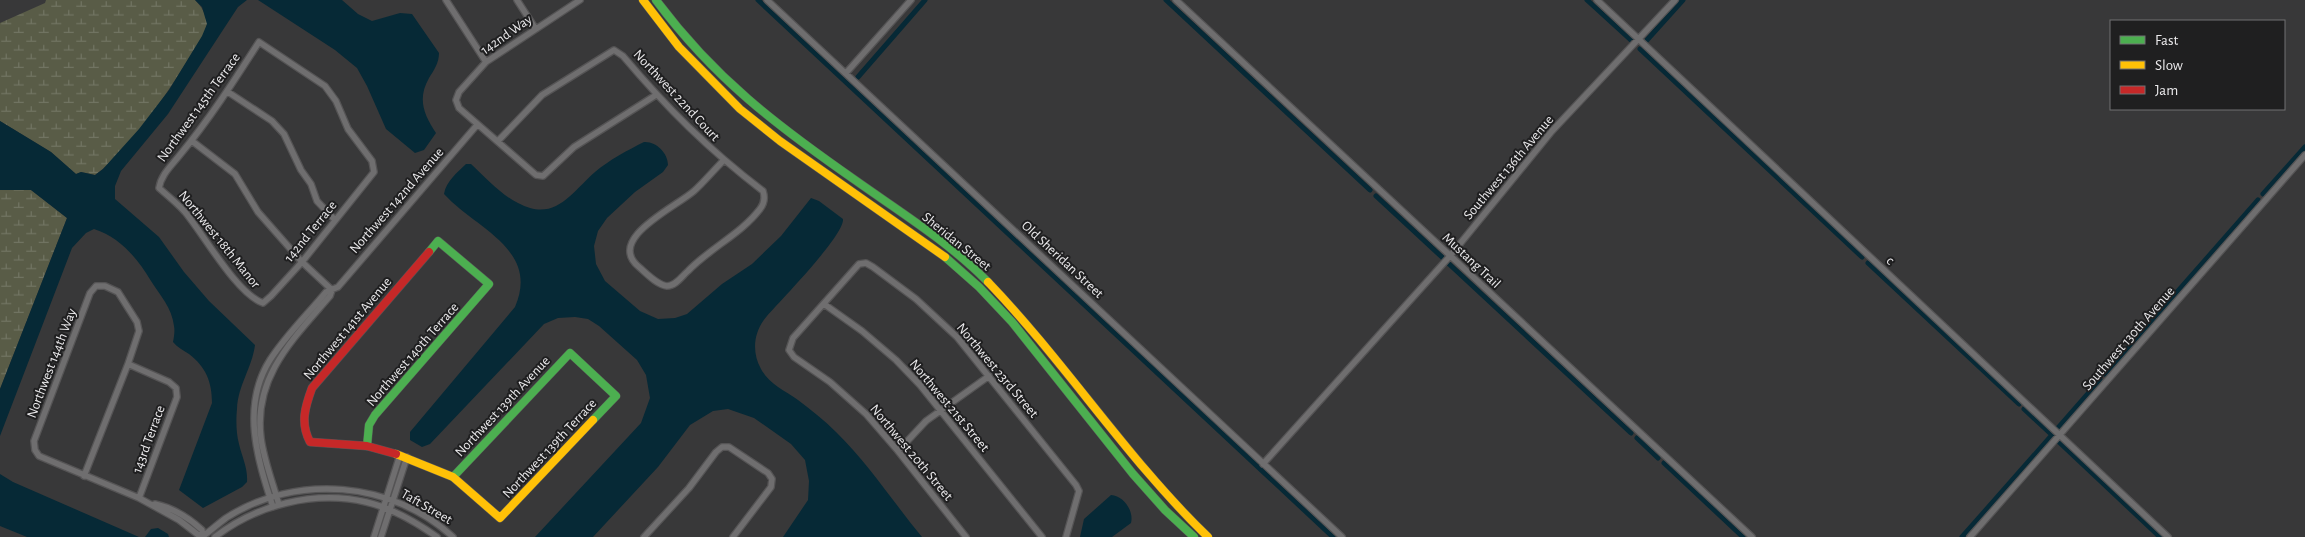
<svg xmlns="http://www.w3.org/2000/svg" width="2305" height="537" font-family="'Alegreya Sans',sans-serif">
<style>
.wetland{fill:url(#wetland-marsh)}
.water{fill:#062936}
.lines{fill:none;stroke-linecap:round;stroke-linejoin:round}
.canal{stroke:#062936;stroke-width:5}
.street-casing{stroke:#555455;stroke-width:8}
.fast-casing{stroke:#555455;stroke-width:9}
.slow-casing{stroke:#555455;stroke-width:9}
.jam-casing{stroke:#555455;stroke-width:9}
.street{stroke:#6f6e6f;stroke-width:5.5}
.fast{stroke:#4caf50;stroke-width:8}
.slow{stroke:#ffc107;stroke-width:8}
.jam{stroke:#c62828;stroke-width:8}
.labels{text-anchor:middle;stroke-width:4;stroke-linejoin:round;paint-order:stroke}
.street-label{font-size:14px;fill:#ebeaec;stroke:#1f1f20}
</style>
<defs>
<pattern id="wetland-marsh" width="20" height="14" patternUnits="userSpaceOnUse" patternTransform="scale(1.25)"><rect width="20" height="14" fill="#595c47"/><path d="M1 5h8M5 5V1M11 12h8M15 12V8" fill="none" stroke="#717462"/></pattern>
</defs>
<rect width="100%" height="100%" fill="#383839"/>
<path class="wetland" d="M 46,0 L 195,0 C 201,6 207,15 207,24 C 206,34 196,46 191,55 C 168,92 130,150 95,175 L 81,172 L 76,174 L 51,152 L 0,121 L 0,23 L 45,3 Z
M 20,189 L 31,190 L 67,218 L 0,389 L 0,190 Z"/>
<path class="water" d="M 195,0 L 247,0 L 238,7 L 168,114 L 121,171 L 115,186 L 115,199 L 159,237 L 184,272 L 209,301 L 255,345 C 252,368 238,385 237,409 C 236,419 236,433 239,444 C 242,457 248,468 247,482 L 242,487 L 203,508 L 179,490 L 212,403 C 212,382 206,367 189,354 C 183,350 177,347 173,342 C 174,337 175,331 174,326 C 172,308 160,295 151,281 C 137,258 121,238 94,229 L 86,233 L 72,248 L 0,436 L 0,389 L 67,218 L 31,190 L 0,190 L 0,121 L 51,152 L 76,174 L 81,172 L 95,175 L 103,169 L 139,129 L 169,90 L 202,36 L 207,24 L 202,7 Z
M 258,0 L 342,0 L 358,14 L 372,21 L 400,13 L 412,14 L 439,53 C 439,63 434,70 429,78 C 417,99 424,115 436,133 L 424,150 L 415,153 L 386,129 L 367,86 L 357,68 L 335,50 Z
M 644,142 C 656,141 668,153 668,165 L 663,172 L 635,192 L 607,218 L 598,231 L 594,246 L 596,264 L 605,281 L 640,311 L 658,319 L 675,318 L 687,314 L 722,284 L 752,264 L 781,236 L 811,198 L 819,201 L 843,219 C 845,235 780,301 767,316 C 754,331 751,351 761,369 C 769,384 784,390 798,400 C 811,410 824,420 836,432 C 868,463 893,502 922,537 L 783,537 L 808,500 L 809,481 L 805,460 L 791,444 L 754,418 L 728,409 L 713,411 L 690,425 L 658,467 L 593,537 L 535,537 L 641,423 L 650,398 L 646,375 L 637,360 L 599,326 L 588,319 L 575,317 L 558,318 L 544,324 L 430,444 L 422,447 L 410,440 L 410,432 L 515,307 C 540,249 476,229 444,194 C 446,181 458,172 466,164 L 471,164 C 485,177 500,194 518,203 C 555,223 571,193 595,172 C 609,160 628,150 644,142 Z
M 0,474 L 13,482 L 139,537 L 27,537 L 0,526 Z
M 1111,495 C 1124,496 1134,511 1131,523 L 1112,537 L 1080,537 L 1084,519 Z
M 158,528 L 168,534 L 169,537 L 145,537 L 151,529 Z"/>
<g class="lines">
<path class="canal" d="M 758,0 L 1333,537
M 1166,0 L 1370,190
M 1587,0 L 1633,42
M 1647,40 L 1683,0
M 1640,49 L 1862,257
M 858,77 L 925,0
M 2263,194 L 2305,147
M 1376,196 L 1443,258
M 1448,263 L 1631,433
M 1868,263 L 2019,404
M 2105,374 L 2258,200
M 2058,428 L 2100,380
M 1637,438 L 1658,458
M 2059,442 L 2160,537
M 1664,463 L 1743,537
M 1962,537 L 2052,435 L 2024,409"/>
<g class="street-casing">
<path id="street" d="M 446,0 L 486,62
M 517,0 L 535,28
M 580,0 L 486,62 L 459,92 L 456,100 L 459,108 L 536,175 L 543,176 L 574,147 L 656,95
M 767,0 L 1342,537
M 1176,0 L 1752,537
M 1597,0 L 2168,537
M 259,42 L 325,86 L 336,101 L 348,129 L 372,161 L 374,172 L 302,262 L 271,296 L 263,303 C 237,294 204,235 185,212 C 178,204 168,196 159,188 C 161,175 171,166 179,156 C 209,120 234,81 259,42 Z
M 846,73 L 911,0
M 228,92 L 272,121 L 284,134 L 301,170 L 311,184 L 317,201 L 335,220
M 192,141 L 235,174 L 258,212 L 302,262 L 332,290
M 498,141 L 542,95 L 614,50 L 623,56 C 667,108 708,149 763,191 C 765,197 764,204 760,209 C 741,234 710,248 688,271 C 682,276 676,286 667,286 C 657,285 646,273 639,267 C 605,239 676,207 694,191 C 704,182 713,171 723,161
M 824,304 L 862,331 L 896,360 L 920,385 L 1042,537
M 898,451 L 926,421 L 989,376
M 1263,464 L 1450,256 L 1552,131 L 1675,0
M 84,476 L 128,364
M 139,498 L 177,397 L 176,388 L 169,382 L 128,364 L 139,331 L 137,322 L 118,292 L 105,286 L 96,286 L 90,293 L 34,441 L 35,450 L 39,456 L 139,498 L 179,520 L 201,537
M 155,504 C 173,508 188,517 202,530 L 201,537
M 279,505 C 273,483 264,461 261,438 C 253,377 293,339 330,296 L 332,290
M 273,507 C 257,458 241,406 270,360 C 286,335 308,314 326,292 L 338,287 L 477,125
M 202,537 C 210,531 218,524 226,518 C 296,473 392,481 453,537
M 215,537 C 256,505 314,490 366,502 C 392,508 416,522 437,537
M 374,537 L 400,455
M 381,537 L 407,457
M 644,537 L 689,488 L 716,452 L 722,447 L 729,447 L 768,473 L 772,479 L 771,487 L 733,537
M 966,537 L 898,451 L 866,414 L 830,382 L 794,357 L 789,350 L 793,338 L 859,264 L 866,263 L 873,267 L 916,299 L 957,337 L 1076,485 L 1079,491 L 1066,537
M 1970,537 L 2305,155"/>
</g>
<g class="fast-casing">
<path id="fast" d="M 656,0 C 714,78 776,125 855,180 C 900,212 949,242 988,282
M 945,257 L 979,287 L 1012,322 L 1133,474 L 1165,510 L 1194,537
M 367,446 L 369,425 L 375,415 L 489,284 L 438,241 L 429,252
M 453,477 L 570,353 L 616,396 L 593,420"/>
</g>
<g class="slow-casing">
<path id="slow" d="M 643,0 L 679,47 L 740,109 L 780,141 L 945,257
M 988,282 C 1066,363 1127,459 1208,537
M 396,454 L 453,477 L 500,518 L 593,420"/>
</g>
<g class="jam-casing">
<path id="jam" d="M 396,454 L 367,446 L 310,442 C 300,423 305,407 312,388 L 429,252"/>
</g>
<use href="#street" class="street"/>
<use href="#fast" class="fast"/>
<use href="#slow" class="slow"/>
<use href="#jam" class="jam"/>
</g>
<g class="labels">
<g class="street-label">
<text transform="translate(506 34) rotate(-35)" y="5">142nd Way</text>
<text transform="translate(677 95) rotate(47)" y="5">Northwest 22nd Court</text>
<text transform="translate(198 107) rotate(-54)" y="5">Northwest 145th Terrace</text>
<text transform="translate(1508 167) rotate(-50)" y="5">Southwest 136th Avenue</text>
<text transform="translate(396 200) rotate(-49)" y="5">Northwest 142nd Avenue</text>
<text transform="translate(310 231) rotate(-51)" y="5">142nd Terrace</text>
<text transform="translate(220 239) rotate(51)" y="5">Northwest 18th Manor</text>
<text transform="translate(957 241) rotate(39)" y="5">Sheridan Street</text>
<text transform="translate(1063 259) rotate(43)" y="5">Old Sheridan Street</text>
<text transform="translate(1472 260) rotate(43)" y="5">Mustang Trail</text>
<text transform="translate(1891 260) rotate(43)" y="5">c</text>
<text transform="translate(347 328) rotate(-50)" y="5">Northwest 141st Avenue</text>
<text transform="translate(2128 338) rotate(-49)" y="5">Southwest 130th Avenue</text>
<text transform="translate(412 354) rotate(-49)" y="5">Northwest 140th Terrace</text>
<text transform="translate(51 363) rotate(-69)" y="5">Northwest 144th Way</text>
<text transform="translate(998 370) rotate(50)" y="5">Northwest 23rd Street</text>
<text transform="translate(950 405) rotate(50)" y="5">Northwest 21st Street</text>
<text transform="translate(502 406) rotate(-47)" y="5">Northwest 139th Avenue</text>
<text transform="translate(148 439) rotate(-70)" y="5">143rd Terrace</text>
<text transform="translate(549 448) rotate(-47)" y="5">Northwest 139th Terrace</text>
<text transform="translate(912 452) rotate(50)" y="5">Northwest 20th Street</text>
<text transform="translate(427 506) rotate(30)" y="5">Taft Street</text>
</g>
</g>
<rect x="2110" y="20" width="175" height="90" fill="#1f1f20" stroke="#717072"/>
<rect x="2120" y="36" width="25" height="8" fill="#4caf50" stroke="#717072"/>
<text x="2155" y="45" font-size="15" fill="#ebeaec">Fast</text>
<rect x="2120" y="61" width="25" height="8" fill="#ffc107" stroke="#717072"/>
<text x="2155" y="70" font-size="15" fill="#ebeaec">Slow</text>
<rect x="2120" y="86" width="25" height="8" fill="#c62828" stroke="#717072"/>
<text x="2155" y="95" font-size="15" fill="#ebeaec">Jam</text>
</svg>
